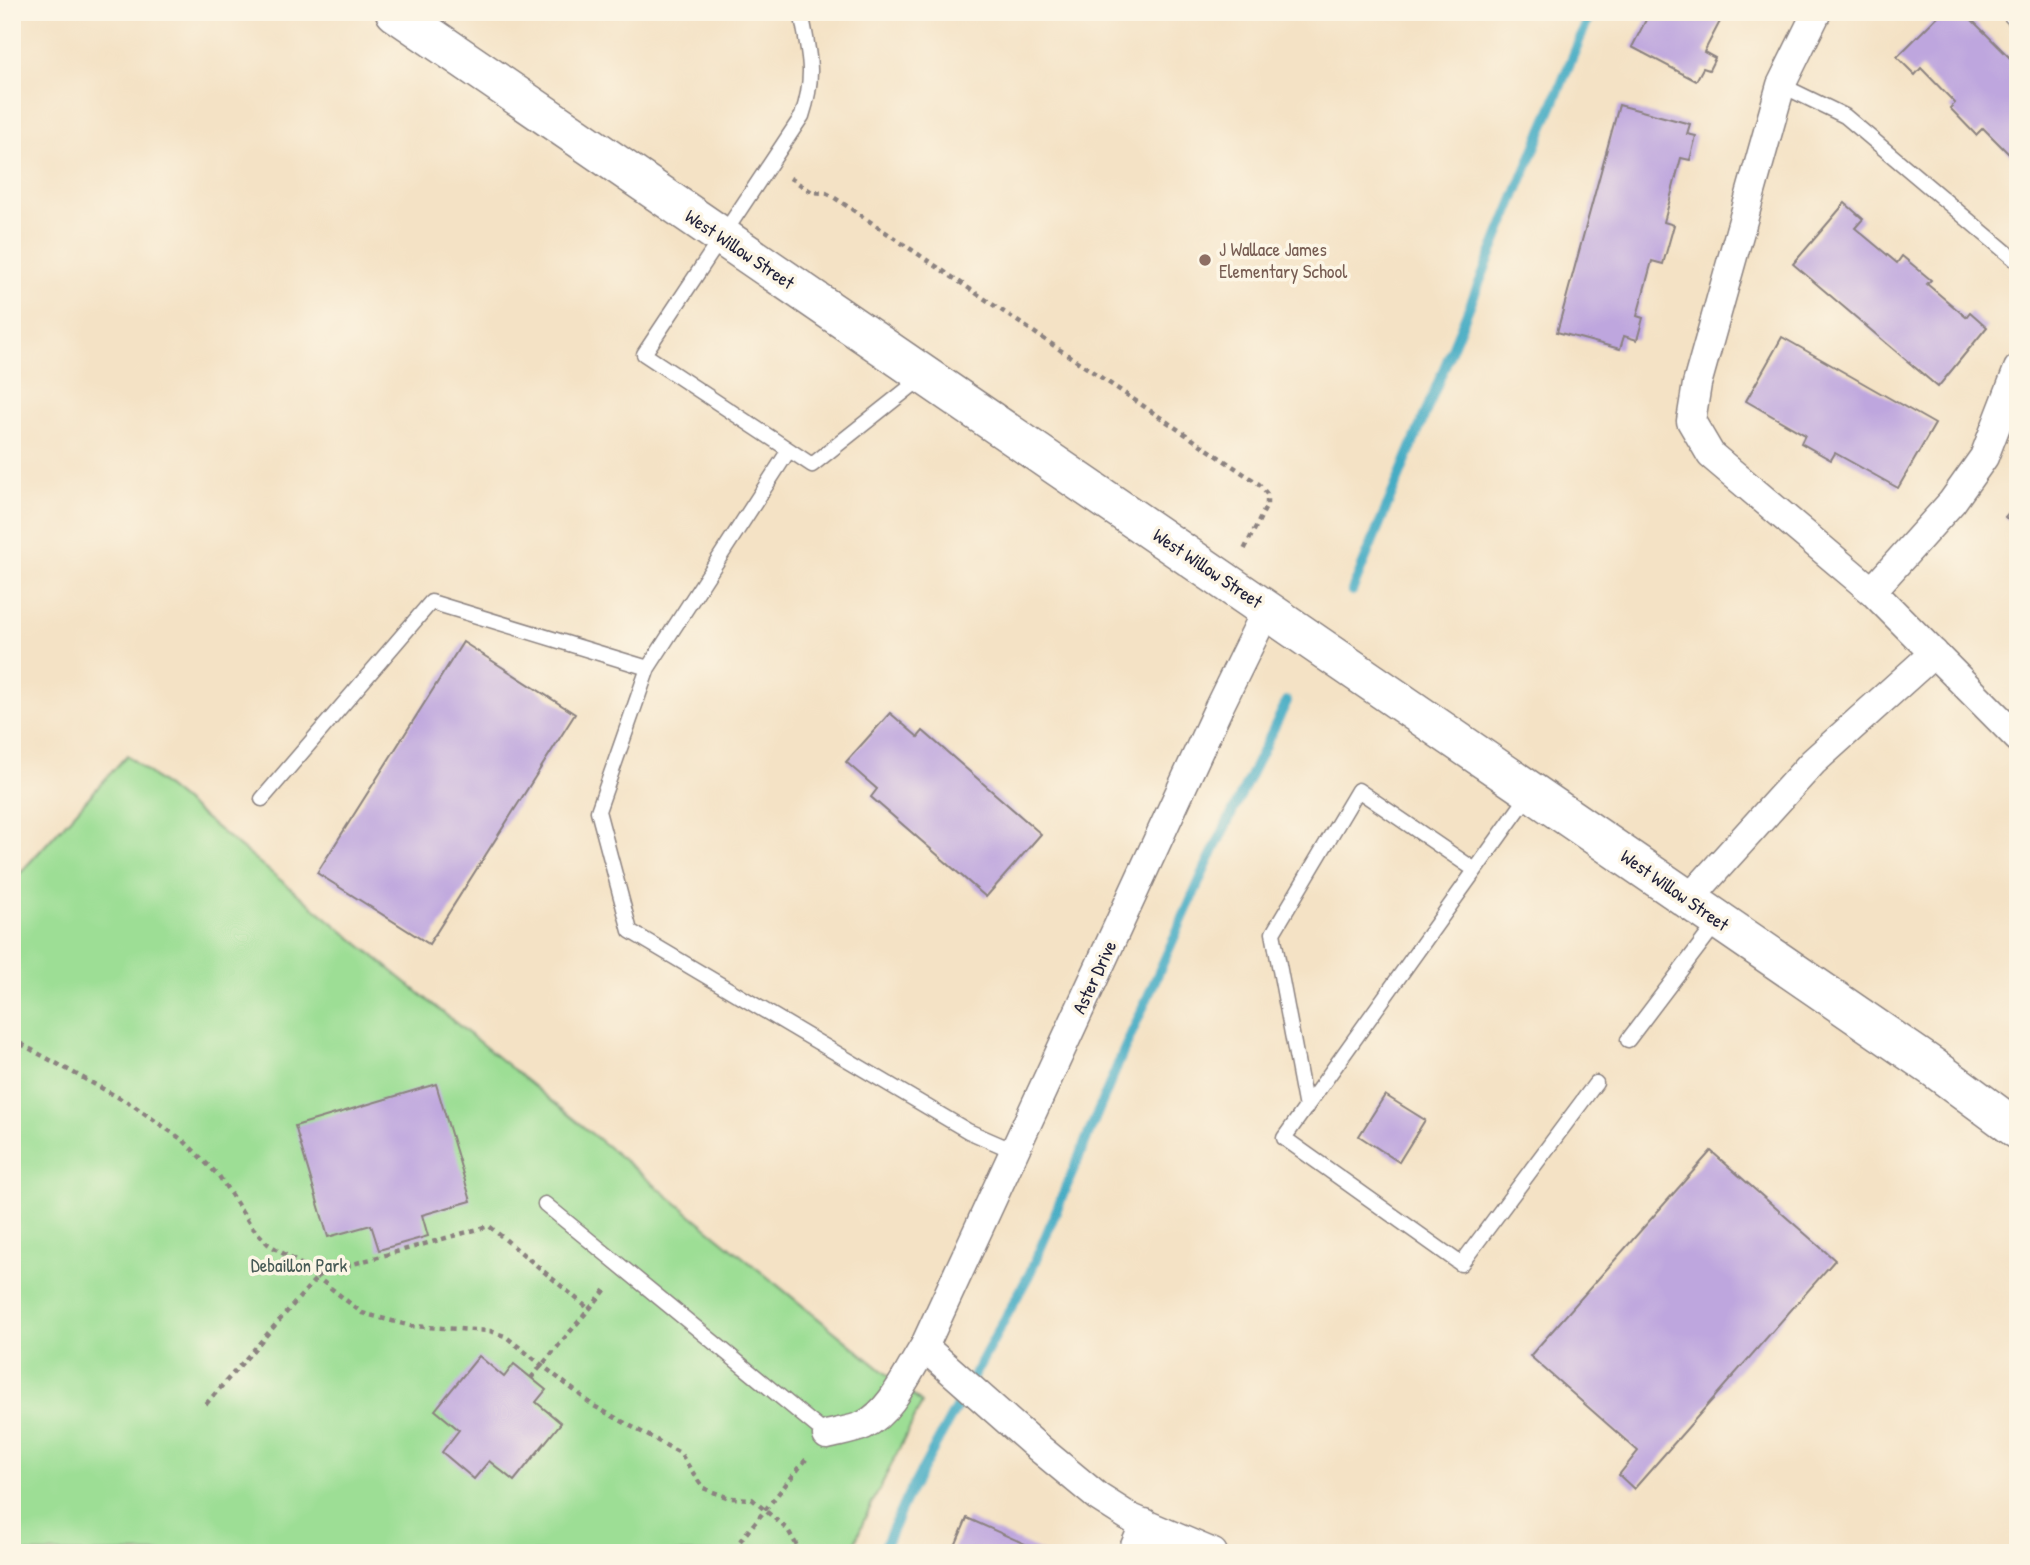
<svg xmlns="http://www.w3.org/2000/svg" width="2030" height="1565" font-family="'Patrick Hand',sans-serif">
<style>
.green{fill:#9dde95;stroke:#608068;stroke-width:2}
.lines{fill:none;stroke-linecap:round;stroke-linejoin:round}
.stream{stroke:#45acc4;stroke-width:10}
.building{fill:#bea6de}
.lane-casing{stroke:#8b8280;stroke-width:17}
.street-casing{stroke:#8b8280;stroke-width:31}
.secondary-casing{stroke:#8b8280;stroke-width:41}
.path{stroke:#8b8280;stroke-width:4.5;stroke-dasharray:5 5;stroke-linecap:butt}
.lane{stroke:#fff;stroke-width:14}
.street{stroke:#fff;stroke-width:28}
.secondary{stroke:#fff;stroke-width:38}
.education-dot{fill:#8d6e63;stroke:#fcf5e5;stroke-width:2.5}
.labels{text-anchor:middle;stroke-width:7;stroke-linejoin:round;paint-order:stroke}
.street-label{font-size:19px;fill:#22223b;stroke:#fcf5e5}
.education-label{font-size:19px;fill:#785e54;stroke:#fcf5e5;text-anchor:start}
.park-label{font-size:19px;fill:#475a56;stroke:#fcf5e5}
</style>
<rect width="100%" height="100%" fill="#fcf5e5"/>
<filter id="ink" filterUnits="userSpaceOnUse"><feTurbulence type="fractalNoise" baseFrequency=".0143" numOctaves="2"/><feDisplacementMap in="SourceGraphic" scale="14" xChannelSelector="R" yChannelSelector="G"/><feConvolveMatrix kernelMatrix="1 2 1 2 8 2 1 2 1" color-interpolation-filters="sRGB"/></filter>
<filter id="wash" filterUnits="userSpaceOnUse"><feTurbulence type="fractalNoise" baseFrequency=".00686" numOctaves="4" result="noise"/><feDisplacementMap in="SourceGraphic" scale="28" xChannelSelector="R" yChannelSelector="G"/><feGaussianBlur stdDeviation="1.57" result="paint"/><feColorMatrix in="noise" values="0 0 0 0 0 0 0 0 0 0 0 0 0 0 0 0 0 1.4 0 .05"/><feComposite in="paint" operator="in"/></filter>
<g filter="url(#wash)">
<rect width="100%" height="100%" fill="#f4e2c5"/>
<path class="green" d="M 127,755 L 922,1403 L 864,1520 L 851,1553 L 12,1553 L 12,882 Z"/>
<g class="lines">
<path class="stream" d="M 1352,591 L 1591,12
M 882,1553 L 905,1501 L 1030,1273 L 1124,1050 L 1207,864 L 1287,701"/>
</g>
<g id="blocks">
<path class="building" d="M 1650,12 L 1725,12 L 1704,52 L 1715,58 L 1709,70 L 1703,68 L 1696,81 L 1632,47 Z
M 1942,12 L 1964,12 L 2018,66 L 2018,163 L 1983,128 L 1976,135 L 1950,108 L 1955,103 L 1921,68 L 1915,75 L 1897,57 Z
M 1619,105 L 1690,124 L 1687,134 L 1696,136 L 1690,160 L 1681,158 L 1664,222 L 1674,225 L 1663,264 L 1652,261 L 1637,316 L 1643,318 L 1637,340 L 1624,336 L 1620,349 L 1557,332 Z
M 1845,203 L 1863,219 L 1855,228 L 1897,263 L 1902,256 L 1931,280 L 1927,284 L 1966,317 L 1970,312 L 1987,327 L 1938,387 L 1793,264 Z
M 1782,337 L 1935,424 L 1898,488 L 1835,453 L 1831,460 L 1801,443 L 1805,435 L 1746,401 Z
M 2018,502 L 2018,529 L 2005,517 Z
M 463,642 L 575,714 L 429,944 L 317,873 Z
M 890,713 L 918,737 L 923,731 L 1041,834 L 986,897 L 871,797 L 877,789 L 846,762 Z
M 436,1084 L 471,1201 L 422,1215 L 428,1236 L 379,1250 L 371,1225 L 328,1237 L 295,1126 Z
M 1385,1095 L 1425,1120 L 1399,1162 L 1359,1136 Z
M 1711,1151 L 1835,1260 L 1634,1489 L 1619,1475 L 1638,1451 L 1530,1356 Z
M 479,1356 L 504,1377 L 514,1364 L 546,1390 L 536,1402 L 561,1423 L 514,1481 L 489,1461 L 474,1479 L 442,1452 L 459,1430 L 435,1410 Z
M 967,1518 L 1045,1553 L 952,1553 Z"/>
</g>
</g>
<g filter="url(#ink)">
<use href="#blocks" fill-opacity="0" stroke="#8b8280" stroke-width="2"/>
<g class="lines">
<g class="lane-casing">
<path id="lane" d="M 801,12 C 809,54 816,74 802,116 L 644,354 L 812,465 L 924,376
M 1781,85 L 1845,116 L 2018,262
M 789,450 L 648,668 L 598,811 L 630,931 L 968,1131 L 1014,1151
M 1531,792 L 1284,1138 L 1461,1264 L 1596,1083
M 262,799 L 431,602 L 648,668
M 1628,1040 L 1718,921
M 1306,1108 L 1273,933 L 1358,790 L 1475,870
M 545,1204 L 827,1435"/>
</g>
<g class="street-casing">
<path id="street" d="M 1817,12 L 1781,85 L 1697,384 L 1691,421 L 1711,455 L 1872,591 L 2018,738
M 2017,12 L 2018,13
M 1872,591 L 1952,502 L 1984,457 L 2018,369
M 1689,899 L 1813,762 L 1934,653
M 924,1347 L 1034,1444 L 1098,1497 L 1131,1518 L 1213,1553
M 827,1435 C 838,1432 853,1430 864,1425 C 892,1411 908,1372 924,1347 L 1219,707 L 1267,609
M 1132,1553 L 1145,1523"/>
</g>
<g class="secondary-casing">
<path id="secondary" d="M 395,12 L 1934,1068 L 2018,1130"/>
</g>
<path class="path" d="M 790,178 L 812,192 L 826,193 L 832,196 L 1259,484 L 1267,494 L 1267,505 L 1243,552
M 12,1039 L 134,1106 L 184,1141 L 219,1176 L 252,1227 L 268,1244 L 302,1265 L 362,1313 L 411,1326 L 490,1331 L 505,1336 L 594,1406 L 680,1453 L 703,1488 L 729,1498 L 752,1499 L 788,1530 L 801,1553
M 531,1378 L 607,1288
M 206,1404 L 321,1273 L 489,1226 L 589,1309
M 740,1541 L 808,1457"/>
<use href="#lane" class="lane"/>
<use href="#street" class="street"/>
<use href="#secondary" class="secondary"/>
</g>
</g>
<circle class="education-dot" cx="1205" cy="260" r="7"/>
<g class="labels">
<g class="street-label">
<text transform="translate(740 249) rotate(34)" y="7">West Willow Street</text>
<text transform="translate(1208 568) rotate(34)" y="7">West Willow Street</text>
<text transform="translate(1675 890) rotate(35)" y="7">West Willow Street</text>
<text transform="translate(1094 977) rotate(-65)" y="7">Aster Drive</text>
</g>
<g class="education-label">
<text x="1219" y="256">J Wallace James<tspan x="1219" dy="22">Elementary School</tspan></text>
</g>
<g class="park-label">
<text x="299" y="1272">Debaillon Park</text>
</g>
</g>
<rect width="2030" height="1565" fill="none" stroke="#fcf5e5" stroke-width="42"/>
</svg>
